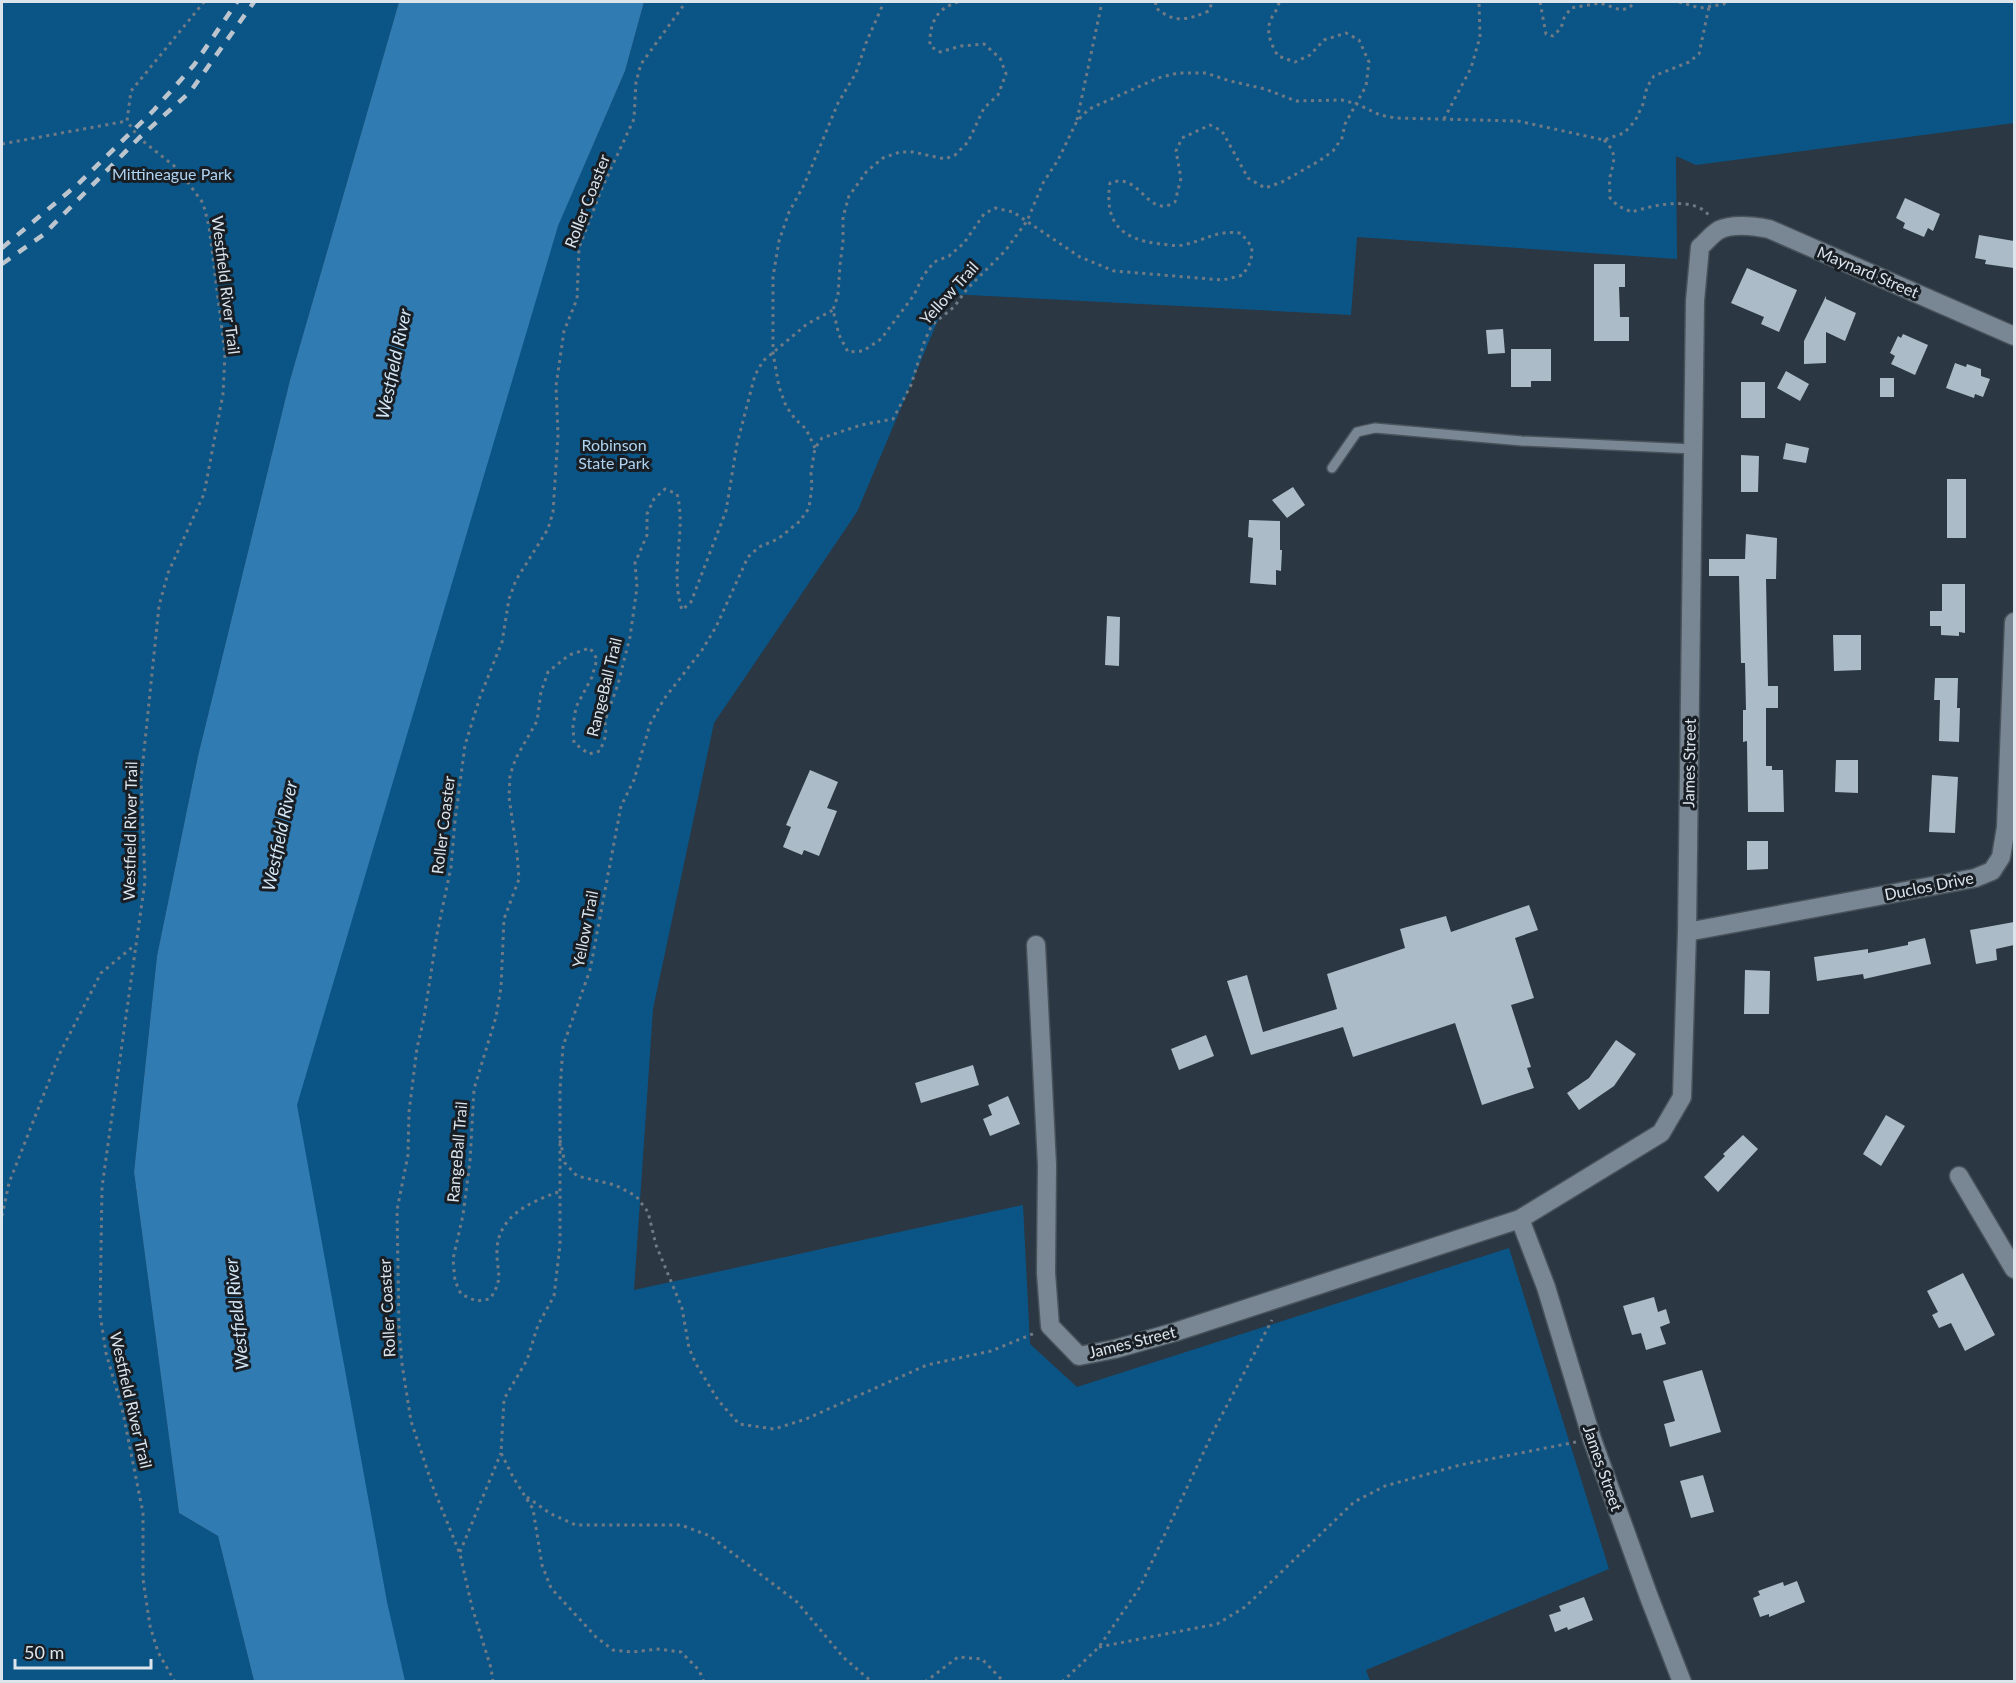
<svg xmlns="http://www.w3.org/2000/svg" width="2016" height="1683" font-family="Lato,sans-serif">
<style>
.green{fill:#0b5586}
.water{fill:#2f7bb2}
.building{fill:#acbbc8}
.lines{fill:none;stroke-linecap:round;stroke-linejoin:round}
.lane-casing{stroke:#48525b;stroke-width:12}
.street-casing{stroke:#48525b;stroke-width:21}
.path{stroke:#707a84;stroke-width:3;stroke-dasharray:3 4.5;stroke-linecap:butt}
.lane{stroke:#788793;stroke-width:9}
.street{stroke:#788793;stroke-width:18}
.rail{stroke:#bcc5cd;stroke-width:4.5;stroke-dasharray:10 10;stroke-linecap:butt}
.labels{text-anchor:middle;stroke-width:6;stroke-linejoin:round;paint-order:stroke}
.park-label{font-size:16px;fill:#aed2f0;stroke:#181e23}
.street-label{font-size:16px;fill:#dde5ec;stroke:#181e23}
.water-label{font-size:18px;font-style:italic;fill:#d4e6f5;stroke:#181e23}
</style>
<rect width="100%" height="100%" fill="#2b3742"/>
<path class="green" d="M 2,2 L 399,2 L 290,380 L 198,756 L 157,956 L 134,1172 L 179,1513 L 218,1536 L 254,1681 L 2,1682 Z
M 644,2 L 2014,2 L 2014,123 L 1696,165 L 1676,156 L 1677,259 L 1357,237 L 1351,315 L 949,294 L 857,512 L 714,723 L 653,1009 L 634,1290 L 1023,1205 L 1030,1344 L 1077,1387 L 1509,1248 L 1609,1569 L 1366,1670 L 1370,1681 L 330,1682 L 270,890 L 625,71 Z"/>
<path class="water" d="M 399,2 L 644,2 L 625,71 L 558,226 L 297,1105 L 387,1602 L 405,1681 L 254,1681 L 218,1536 L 179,1513 L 134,1172 L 157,956 L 198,756 L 290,380 Z"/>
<path class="building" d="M 1905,198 L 1940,214 L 1933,231 L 1928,228 L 1924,237 L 1903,228 L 1905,223 L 1896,218 Z
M 1979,235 L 2014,241 L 2014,268 L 1985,264 L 1986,260 L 1975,258 Z
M 1594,264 L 1625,264 L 1625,287 L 1619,287 L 1620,317 L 1629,317 L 1629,341 L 1594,341 Z
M 1747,268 L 1797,290 L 1779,332 L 1761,324 L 1764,317 L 1731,303 Z
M 1826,296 L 1826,299 L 1856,313 L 1845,341 L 1826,332 L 1826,363 L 1804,364 L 1804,341 Z
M 1503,329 L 1505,353 L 1488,354 L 1486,330 Z
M 1903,334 L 1928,345 L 1915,375 L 1891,364 L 1895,356 L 1890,353 L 1898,336 L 1901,338 Z
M 1511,349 L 1551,349 L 1551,381 L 1531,381 L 1531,387 L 1511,387 Z
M 1955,363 L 1966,367 L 1967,364 L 1981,369 L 1981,376 L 1990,379 L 1983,397 L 1975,394 L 1974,398 L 1946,388 Z
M 1786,371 L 1809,384 L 1800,401 L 1777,388 Z
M 1880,378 L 1894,378 L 1894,397 L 1880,397 Z
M 1741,382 L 1765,382 L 1765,418 L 1741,418 Z
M 1786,443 L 1809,448 L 1806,463 L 1783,459 Z
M 1741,455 L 1759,456 L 1758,492 L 1741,492 Z
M 1947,479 L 1966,479 L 1966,538 L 1947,538 Z
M 1293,487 L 1305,505 L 1287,518 L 1272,500 Z
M 1249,520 L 1280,521 L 1280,550 L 1282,550 L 1281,571 L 1276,570 L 1276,585 L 1250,583 L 1253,538 L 1248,537 Z
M 1746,534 L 1777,538 L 1776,579 L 1766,579 L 1768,686 L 1778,686 L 1778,708 L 1766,708 L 1766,766 L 1772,766 L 1772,770 L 1783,770 L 1784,812 L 1748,812 L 1747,741 L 1743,742 L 1743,710 L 1746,710 L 1745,663 L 1741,663 L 1739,576 L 1709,576 L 1709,559 L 1745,559 Z
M 1942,584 L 1965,584 L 1965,633 L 1959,632 L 1959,636 L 1941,635 L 1941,626 L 1930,626 L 1930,611 L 1942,611 Z
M 1107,616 L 1120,617 L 1119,666 L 1105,665 Z
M 1833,635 L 1861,635 L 1861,670 L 1834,671 Z
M 1935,678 L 1958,678 L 1957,708 L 1960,708 L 1959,742 L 1939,741 L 1940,700 L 1934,700 Z
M 1836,760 L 1858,760 L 1858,793 L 1835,792 Z
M 810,770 L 838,782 L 827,808 L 837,811 L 819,856 L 804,850 L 802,855 L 783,847 L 791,827 L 786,825 Z
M 1932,775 L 1958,777 L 1955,833 L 1929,832 Z
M 1747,841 L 1768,841 L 1768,869 L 1747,870 Z
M 1529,905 L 1538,930 L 1515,938 L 1534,998 L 1511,1005 L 1531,1067 L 1527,1068 L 1534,1088 L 1482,1105 L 1455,1023 L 1353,1057 L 1343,1027 L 1251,1055 L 1227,981 L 1247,975 L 1263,1032 L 1337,1009 L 1327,974 L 1405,948 L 1400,929 L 1446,916 L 1451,932 Z
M 2014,922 L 2014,945 L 1996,949 L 1997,960 L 1976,964 L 1970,930 Z
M 1925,938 L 1931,964 L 1864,979 L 1863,974 L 1817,981 L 1814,957 L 1868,949 L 1868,953 L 1908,945 L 1908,942 Z
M 1745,970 L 1770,971 L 1769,1014 L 1744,1014 Z
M 1206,1035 L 1214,1056 L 1179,1070 L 1171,1049 Z
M 1616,1040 L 1636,1054 L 1614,1086 L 1579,1110 L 1567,1093 L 1589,1078 Z
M 973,1065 L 979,1085 L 921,1103 L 915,1083 Z
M 1008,1096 L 1020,1124 L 990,1136 L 983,1119 L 992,1115 L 988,1105 Z
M 1886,1115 L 1905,1126 L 1881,1166 L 1863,1154 Z
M 1743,1135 L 1758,1149 L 1718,1192 L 1704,1177 L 1725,1156 L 1723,1154 Z
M 1963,1273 L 1995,1335 L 1965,1351 L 1951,1323 L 1939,1328 L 1932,1315 L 1938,1312 L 1927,1291 Z
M 1654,1297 L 1658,1312 L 1666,1309 L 1670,1323 L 1660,1327 L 1666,1344 L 1646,1350 L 1641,1333 L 1632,1335 L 1623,1306 Z
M 1702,1370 L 1721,1432 L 1670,1447 L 1664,1424 L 1675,1421 L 1663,1381 Z
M 1703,1475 L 1714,1512 L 1691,1518 L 1680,1481 Z
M 1797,1581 L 1805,1602 L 1769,1617 L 1769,1614 L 1760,1617 L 1753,1598 L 1760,1595 L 1758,1591 L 1783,1582 L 1784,1586 Z
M 1584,1597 L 1593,1620 L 1568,1630 L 1567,1627 L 1555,1632 L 1549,1615 L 1561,1611 L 1559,1606 Z"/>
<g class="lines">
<g class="lane-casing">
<path id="lane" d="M 1332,468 L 1357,432 L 1375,428 L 1522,441 L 1693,449"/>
</g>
<g class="street-casing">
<path id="street" d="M 1687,932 L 1975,878 L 1992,871 L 2001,857 L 2006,827 L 2014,622
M 1036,945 L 1047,1165 L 1046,1273 L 1050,1326 L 1079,1356 L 1115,1349 L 1175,1332 L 1520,1219 L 1661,1133 L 1682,1097 L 1687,932 L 1695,301 L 1700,247 C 1706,242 1712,234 1719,230 C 1734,223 1754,226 1769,229 L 2014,336
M 1959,1176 L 2014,1269
M 1520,1219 L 1546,1287 L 1592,1439 L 1649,1597 L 1682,1682"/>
</g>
<path class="path" d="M 958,2 C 936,8 929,25 930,46 L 940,52 L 961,46 L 984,44 L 1000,58 L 1006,74 L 998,95 L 984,108 L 968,142 L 955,155 L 945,159 L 913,152 L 900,152 L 883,158 L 867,171 L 849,196 L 843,217 L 843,242 L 840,265 L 838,295 L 833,310 L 839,335 L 848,352 L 863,351 L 881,339 L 914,295 L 923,276 L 934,262 L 949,256 L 964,243 L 984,214 L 995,208 L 1013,212 L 1080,257 L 1114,271 L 1223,280 L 1243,275 L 1251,261 L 1252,247 L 1241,233 C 1216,230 1206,240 1183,245 C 1176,247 1167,244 1160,244 C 1121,239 1104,223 1110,183 C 1141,171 1147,220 1175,202 L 1181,178 L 1176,151 L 1182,138 L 1210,125 L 1222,131 L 1248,178 L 1265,188 L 1282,182 L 1319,161 L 1333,151 L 1342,138 L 1345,124 L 1366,86 L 1369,62 L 1359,40 L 1346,33 L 1324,40 L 1310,55 L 1295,62 L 1278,56 C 1272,46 1265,32 1271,19 C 1274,13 1278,9 1279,2
M 1156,2 L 1155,7 C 1174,24 1187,20 1209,11 L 1212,2
M 1540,2 L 1546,34 L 1553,36 L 1561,28 L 1564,18 L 1571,8 L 1600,3 L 1621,10 L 1629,8 L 1635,2
M 1679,2 L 1700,8 L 1724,4 L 1725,2
M 1444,119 L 1471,68 L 1480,37 L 1479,2
M 1077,120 L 1102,2
M 1604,140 C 1618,154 1614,160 1610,177 C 1609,184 1610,191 1610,198 L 1618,206 L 1632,212 C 1653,205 1696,195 1710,217
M 2,144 L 127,121
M 815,448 L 806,429 L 795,419 L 786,406 L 779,387 L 773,353 L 773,277 L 779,241 L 789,212 L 804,185 L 838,103 L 856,73 L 866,43 L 884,2
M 560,1140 L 565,1163 L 577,1176 L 615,1185 L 636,1196 L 648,1212 L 656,1245 L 682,1308 L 689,1348 L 696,1364 L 718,1400 L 739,1424 L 774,1429 L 806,1419 L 927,1365 L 991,1351 L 1035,1333
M 558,1192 C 531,1202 499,1215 497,1249 C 496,1273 505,1276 490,1299 L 476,1301 L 461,1294 L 455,1281 L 453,1259 L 463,1215 L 470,1161 L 474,1089 L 496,1017 L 501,987 L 504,919 L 519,879 L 517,853 L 509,797 L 510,775 L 516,758 L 537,721 L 541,692 L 548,672 L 569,655 L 590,648 L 597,659 L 592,677 L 576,707 L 573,726 L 574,743 L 589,754 L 600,751 L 606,735 L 605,721 L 618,684 L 630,637 L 637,587 L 635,563 L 647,535 L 647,514 L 654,499 L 665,489 L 677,494 C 687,532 669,569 682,610 L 691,602 L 726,511 L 737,444 L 755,375 L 763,361 L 807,324 L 833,310
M 2,1216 L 9,1183 L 60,1053 L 101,973 L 135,945
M 527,1497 L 551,1514 L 576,1525 L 681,1525 L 710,1536 L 797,1602 L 843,1657 L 872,1682
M 460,1552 L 501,1453
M 1099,1647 L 1217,1624 L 1245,1607 L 1354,1502 L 1385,1486 L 1460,1465 L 1576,1442
M 175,1682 L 158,1652 L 150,1626 L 143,1579 L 143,1513 L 122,1408 L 106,1353 L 100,1314 L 102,1187 L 145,881 L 141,780 L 159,606 L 168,573 L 204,494 L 223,394 L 225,354 L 209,226 L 203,203 L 178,169 L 139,138 L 127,121 L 131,91 L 204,2
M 493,1682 L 491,1668 L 472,1607 L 460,1554 L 433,1487 L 411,1421 L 402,1364 L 399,1328 L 397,1210 L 408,1155 L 409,1112 L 417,1048 L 424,1018 L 437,934 L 451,867 L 455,821 L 465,745 L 480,697 L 502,642 L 509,599 L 516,580 L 548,529 L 553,512 L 558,435 L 556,386 L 564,331 L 577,299 L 579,248 L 602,188 L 634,119 L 636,82 L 641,64 L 686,2
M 704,1682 L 699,1670 L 681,1652 L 658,1649 L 633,1652 L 613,1650 L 596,1637 L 551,1588 L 542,1565 L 533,1509 L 513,1477 L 501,1453 L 504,1399 L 527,1360 L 538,1325 L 554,1296 L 560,1245 L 560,1090 L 563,1046 L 590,970 L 621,806 L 634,780 L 650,724 L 664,699 L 702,650 L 716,627 L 748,557 L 759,547 L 778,539 L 800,521 L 809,508 L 812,486 L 811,473 L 815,448 L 822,438 L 861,425 L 893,419 L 911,385 L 925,340 L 932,325 L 954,307 L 967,289 L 1005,251 L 1027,221 L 1043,183 L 1058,160 L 1077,121 L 1089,109 L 1158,78 L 1178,73 L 1206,73 L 1230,81 L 1265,89 L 1296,101 L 1342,100 L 1357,104 L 1380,115 L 1395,118 L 1518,121 L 1604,140 L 1624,133 L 1635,121 L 1643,104 L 1647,87 L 1654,76 L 1689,62 L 1699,54 L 1710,2
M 925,1682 L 958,1657 L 982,1659 L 1004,1682
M 1062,1682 L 1099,1647 L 1140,1587 L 1215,1428 L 1272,1320"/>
<use href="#lane" class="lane"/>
<use href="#street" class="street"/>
<path class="rail" d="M 2,248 L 78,184 L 154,110 L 194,65 L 237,2
M 2,264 L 43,235 L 139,138 L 190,92 L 254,2"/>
</g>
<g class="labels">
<g class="park-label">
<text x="172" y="180">Mittineague Park</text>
<text x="614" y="451">Robinson<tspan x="614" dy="18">State Park</tspan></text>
</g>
<g class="street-label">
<text transform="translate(587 201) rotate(-69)" y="6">Roller Coaster</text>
<text transform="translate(1868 272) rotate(23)" y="6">Maynard Street</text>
<text transform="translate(226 285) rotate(83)" y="6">Westfield River Trail</text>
<text transform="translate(949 293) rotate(-48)" y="6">Yellow Trail</text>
<text transform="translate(604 687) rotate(-76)" y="6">RangeBall Trail</text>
<text transform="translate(1689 763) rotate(-89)" y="6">James Street</text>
<text transform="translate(443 825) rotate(-83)" y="6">Roller Coaster</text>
<text transform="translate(130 831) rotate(-89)" y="6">Westfield River Trail</text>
<text transform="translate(1929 886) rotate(-11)" y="6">Duclos Drive</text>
<text transform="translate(585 929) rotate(-79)" y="6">Yellow Trail</text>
<text transform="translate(457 1152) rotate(-85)" y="6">RangeBall Trail</text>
<text transform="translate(387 1308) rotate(-93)" y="6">Roller Coaster</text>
<text transform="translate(1132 1342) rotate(-14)" y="6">James Street</text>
<text transform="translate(131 1400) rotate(77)" y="6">Westfield River Trail</text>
<text transform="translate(1603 1468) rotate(71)" y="6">James Street</text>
</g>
<g class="water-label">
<text transform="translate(394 364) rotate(-78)" y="6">Westfield River</text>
<text transform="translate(280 836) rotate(-78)" y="6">Westfield River</text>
<text transform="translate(237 1314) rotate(-96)" y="6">Westfield River</text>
</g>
</g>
<rect width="2016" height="1683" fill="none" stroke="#dde5ec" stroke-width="6"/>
<path d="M15 1659v9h136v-9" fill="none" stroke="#dde5ec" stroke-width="3"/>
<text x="24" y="1659" font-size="18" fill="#dde5ec" stroke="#181e23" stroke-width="4.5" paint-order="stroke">50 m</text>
</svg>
